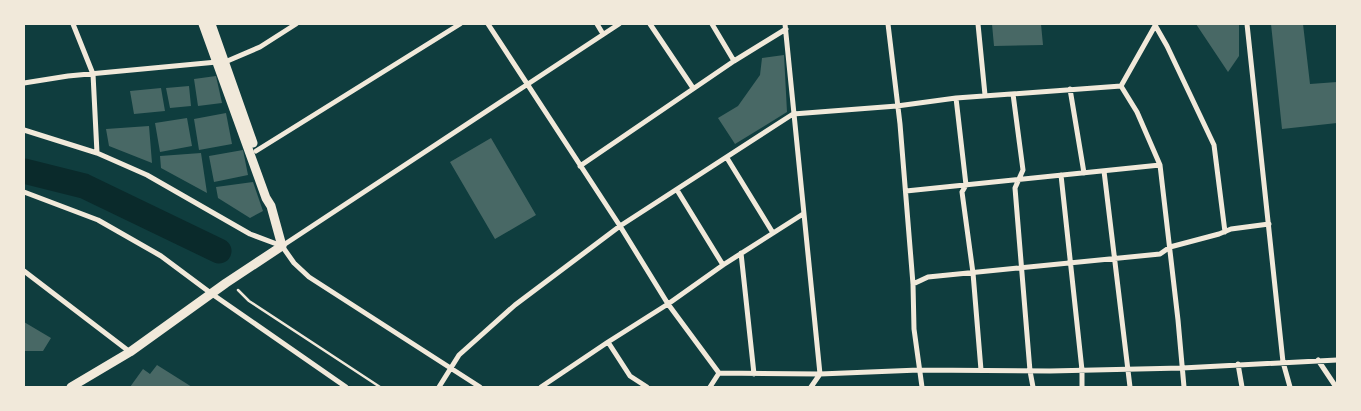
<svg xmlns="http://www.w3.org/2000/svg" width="1361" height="411" font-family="'Fira Sans',sans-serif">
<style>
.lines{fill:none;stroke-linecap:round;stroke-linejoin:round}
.river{stroke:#0a2a2b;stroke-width:25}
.building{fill:#486865}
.path{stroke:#f1e9da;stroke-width:2.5}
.minor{stroke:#f1e9da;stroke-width:5}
.tertiary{stroke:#f1e9da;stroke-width:9}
</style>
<rect width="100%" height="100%" fill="#0f3d3e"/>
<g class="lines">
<path class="river" d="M 24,171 L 84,186 L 219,251"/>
</g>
<path class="building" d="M 992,24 L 1041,24 L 1043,45 L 994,46 Z
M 1196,24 L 1239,24 L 1239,56 L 1228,72 Z
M 1271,24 L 1303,24 L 1310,84 L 1337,82 L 1337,123 L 1282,129 Z
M 784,55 L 787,112 L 735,144 L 718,118 L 738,106 L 760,75 L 762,58 Z
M 216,76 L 222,103 L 198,106 L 194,79 Z
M 189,86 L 191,106 L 170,108 L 166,88 Z
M 161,88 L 165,111 L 134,114 L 130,91 Z
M 226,113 L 232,144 L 199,150 L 194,119 Z
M 187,118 L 192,146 L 160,152 L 155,123 Z
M 149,126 L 152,163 L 109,146 L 106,129 Z
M 491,138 L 536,215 L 495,239 L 450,162 Z
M 243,150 L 248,175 L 214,182 L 209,156 Z
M 201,153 L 207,193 L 161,168 L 160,156 Z
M 253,182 L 263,211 L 250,218 L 218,198 L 216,187 Z
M 24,322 L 51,338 L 43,351 L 24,351 Z
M 157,365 L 192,387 L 130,387 L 143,369 L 150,374 Z"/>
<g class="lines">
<path class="path" d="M 238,290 L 249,301 L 380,387"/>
<path class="minor" d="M 73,24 L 93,74 L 97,153
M 488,24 L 620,226 L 668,304 L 719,373
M 597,24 L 603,34
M 650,24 L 693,88
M 712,24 L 734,61
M 785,24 L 820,374 L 811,387
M 888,24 L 900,124 L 913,284 L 914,329 L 922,387
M 978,24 L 985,95
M 1247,24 L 1283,362 L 1290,387
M 1155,25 L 1167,46 L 1214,145 L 1225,232
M 225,62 L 260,47 L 296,24
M 24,83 L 68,76 L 217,62
M 1121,86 L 1137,112 L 1160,165 L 1178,320 L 1184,387
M 1070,89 L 1084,173
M 1013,94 L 1023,170 L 1015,188 L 1030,371 L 1033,387
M 956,98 L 966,185 L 962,192 L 973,273 L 981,370
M 24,130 L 97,153 L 147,175 L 250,234 L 282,246
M 256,151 L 460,24
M 727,158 L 773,233
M 580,166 L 734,61 L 786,29
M 1104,171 L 1130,387
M 1061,175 L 1082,370 L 1082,387
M 677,190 L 723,265
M 906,191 L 1160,165
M 24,192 L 98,220 L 161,256 L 212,294 L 346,387
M 282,246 L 619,24
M 282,246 L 294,263 L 309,277 L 480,387
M 741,253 L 754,374
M 24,271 L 130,352
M 913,284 L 928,277 L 1160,254 L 1170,247 L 1219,234 L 1231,229 L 1269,224
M 608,342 L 630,376 L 647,387
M 1318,360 L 1336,387
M 1238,364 L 1242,387
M 719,373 L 820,374 L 919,370 L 1050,371 L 1182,368 L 1337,360
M 439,387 L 459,355 L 515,305 L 620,226 L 793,114 L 897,106 L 956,98 L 1121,86 L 1156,24
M 541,387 L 608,342 L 668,304 L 723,265 L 803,214
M 710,387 L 719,373"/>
<path class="tertiary" d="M 211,24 L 253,143
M 71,387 L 130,352 L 226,283 L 282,246 L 271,206 L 266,198 L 203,24"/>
</g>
<rect width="1361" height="411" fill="none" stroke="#f1e9da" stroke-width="50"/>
</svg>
